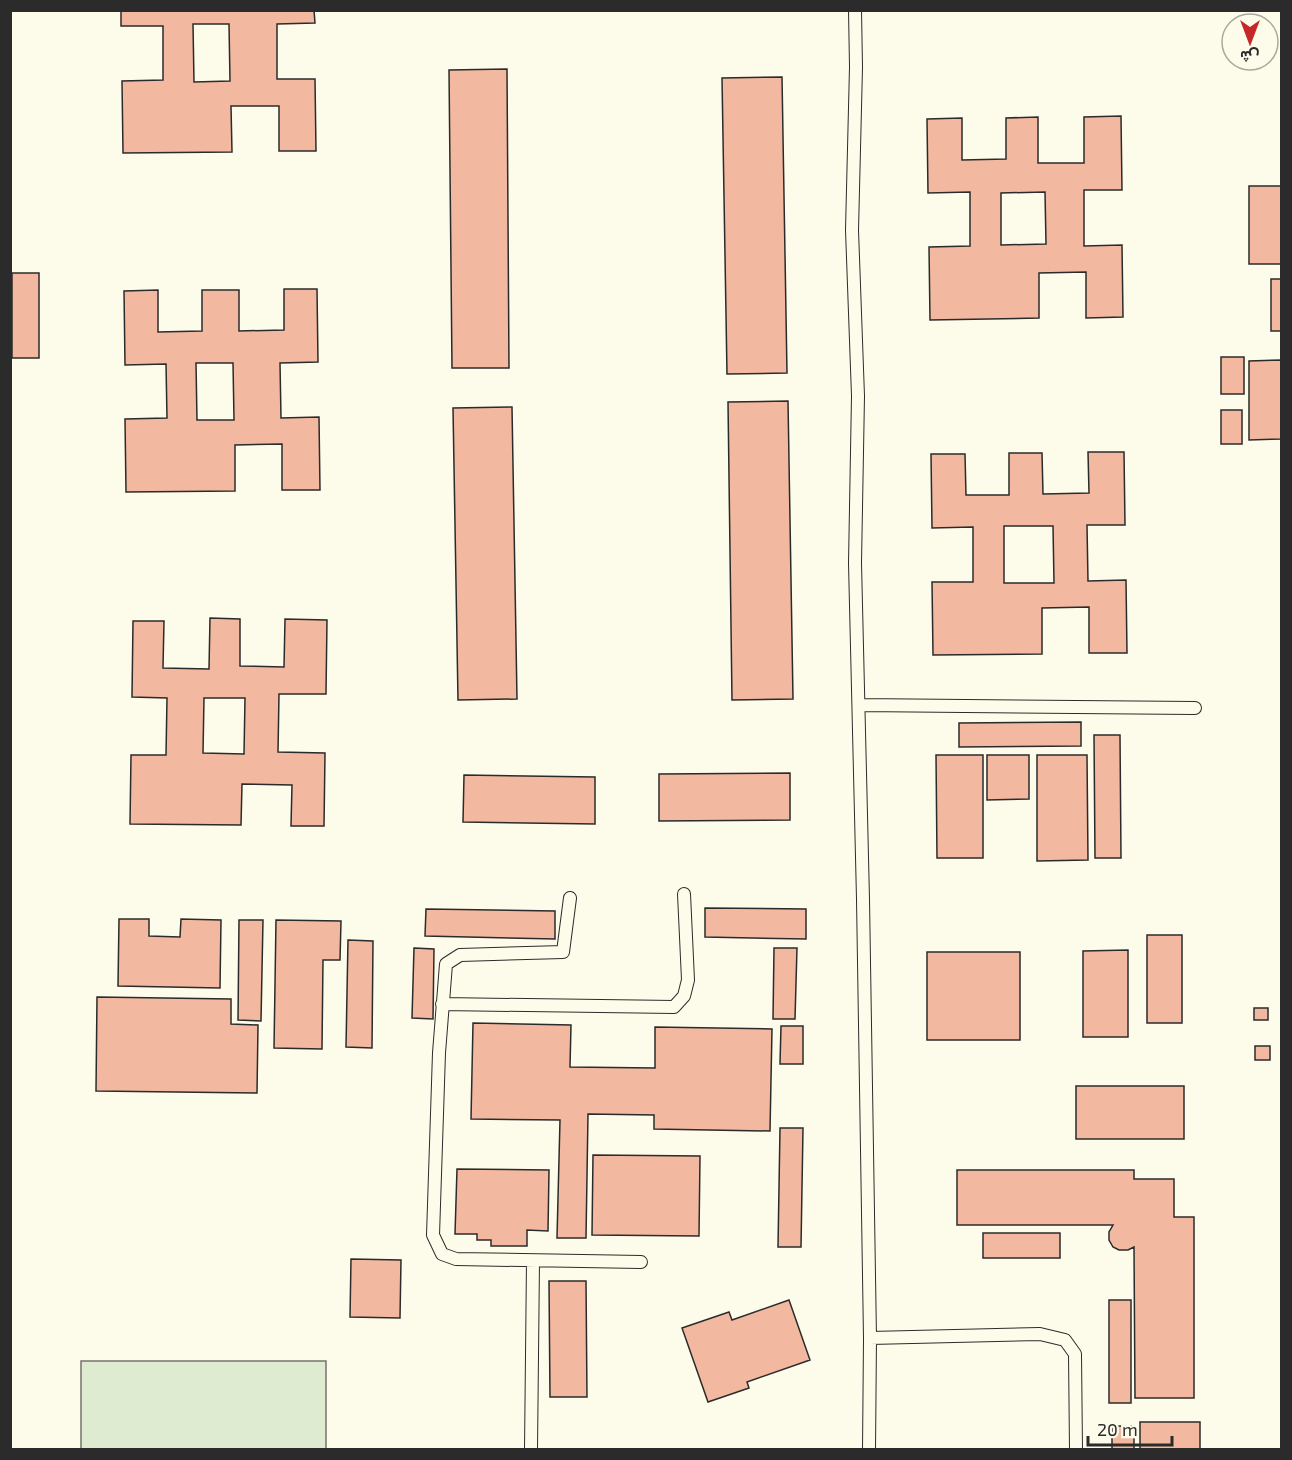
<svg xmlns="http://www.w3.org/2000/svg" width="1292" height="1460" font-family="'Exo 2',Vazirmatn,sans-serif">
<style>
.green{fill:#deebd1;stroke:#74746e;stroke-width:1.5}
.building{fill:#f2b8a0;stroke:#2b2b2b;stroke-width:1.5;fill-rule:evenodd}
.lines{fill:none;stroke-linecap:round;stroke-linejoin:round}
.lane-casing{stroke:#2b2b2b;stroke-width:14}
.lane{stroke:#fdfbea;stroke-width:12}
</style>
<rect width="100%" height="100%" fill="#fdfbea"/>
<path class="green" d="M 81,1361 L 326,1361 L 326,1449 L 81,1449 Z"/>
<path class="building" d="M 121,10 L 314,10 L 315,23 L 277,24 L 277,79 L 315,79 L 316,151 L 279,151 L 279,106 L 231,106 L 232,152 L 123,153 L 122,81 L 163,80 L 163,26 L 121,26 ZM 193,24 L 229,24 L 230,81 L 194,82 Z
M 507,69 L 509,368 L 452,368 L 449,70 Z
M 782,77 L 787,373 L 727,374 L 722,78 Z
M 1121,116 L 1122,190 L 1084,190 L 1084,246 L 1122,245 L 1123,317 L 1086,318 L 1086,272 L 1039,273 L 1039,318 L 930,320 L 929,247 L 970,246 L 970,192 L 928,193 L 927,119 L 962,118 L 962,160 L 1006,159 L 1006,118 L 1038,117 L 1038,163 L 1084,163 L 1084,117 ZM 1045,192 L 1046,244 L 1001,245 L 1001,193 Z
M 1249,186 L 1282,186 L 1282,264 L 1249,264 Z
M 12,273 L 39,273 L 39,358 L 12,358 Z
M 1271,279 L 1282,279 L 1282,331 L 1271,331 Z
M 284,289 L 317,289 L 318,362 L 280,363 L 281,418 L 319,417 L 320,490 L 282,490 L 282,444 L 235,445 L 235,491 L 126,492 L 125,419 L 167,418 L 166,364 L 125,365 L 124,291 L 158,290 L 158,332 L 202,331 L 202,290 L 239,290 L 239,331 L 284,330 ZM 196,363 L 233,363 L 234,420 L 197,420 Z
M 1221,357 L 1244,357 L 1244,394 L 1221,394 Z
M 1282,360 L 1282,439 L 1249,440 L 1249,361 Z
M 788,401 L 793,699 L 732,700 L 728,402 Z
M 512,407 L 517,699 L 458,700 L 453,408 Z
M 1221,410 L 1242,410 L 1242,444 L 1221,444 Z
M 1088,452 L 1124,452 L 1125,525 L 1087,525 L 1088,581 L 1126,580 L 1127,653 L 1089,653 L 1089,607 L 1042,608 L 1042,654 L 933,655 L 932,582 L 973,582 L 973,527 L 932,528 L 931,454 L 965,454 L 966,495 L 1009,495 L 1009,453 L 1042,453 L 1043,494 L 1089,493 ZM 1004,526 L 1053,526 L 1054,583 L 1004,583 Z
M 210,618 L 240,619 L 240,666 L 284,667 L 285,619 L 327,620 L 326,694 L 279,694 L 278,752 L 325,753 L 324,826 L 291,826 L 292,785 L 242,784 L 241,825 L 130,824 L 131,755 L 166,755 L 167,698 L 132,697 L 133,621 L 164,621 L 163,668 L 209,669 ZM 204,698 L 245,698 L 244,754 L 203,753 Z
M 1081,722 L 1081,746 L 959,747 L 959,723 Z
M 1094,735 L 1120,735 L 1121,858 L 1095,858 Z
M 936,755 L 983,755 L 983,858 L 937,858 Z
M 987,755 L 1029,755 L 1029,799 L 987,800 Z
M 1037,755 L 1087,755 L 1088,860 L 1037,861 Z
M 790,773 L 790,820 L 659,821 L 659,774 Z
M 464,775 L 595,777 L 595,824 L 463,822 Z
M 705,908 L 806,909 L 806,939 L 705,937 Z
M 426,909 L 555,911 L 555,939 L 425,936 Z
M 119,919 L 149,919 L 149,936 L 180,937 L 181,919 L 221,920 L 220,988 L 118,986 Z
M 239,920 L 263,920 L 261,1021 L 238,1020 Z
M 276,920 L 341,921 L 340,960 L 323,960 L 322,1049 L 274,1048 Z
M 1147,935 L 1182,935 L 1182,1023 L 1147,1023 Z
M 348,940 L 373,941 L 372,1048 L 346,1047 Z
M 414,948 L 434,949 L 433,1019 L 412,1018 Z
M 774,948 L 797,948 L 795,1019 L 773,1019 Z
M 1128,950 L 1128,1037 L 1083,1037 L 1083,951 Z
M 927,952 L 1020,952 L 1020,1040 L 927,1040 Z
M 97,997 L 231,999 L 231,1024 L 258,1025 L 257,1093 L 96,1091 Z
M 1254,1008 L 1268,1008 L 1268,1020 L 1254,1020 Z
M 473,1023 L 571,1025 L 570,1067 L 655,1068 L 655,1027 L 772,1029 L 770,1131 L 654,1129 L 654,1115 L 588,1114 L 586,1238 L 557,1238 L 560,1120 L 471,1119 Z
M 781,1026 L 803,1026 L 803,1064 L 780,1064 Z
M 1255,1046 L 1270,1046 L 1270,1060 L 1255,1060 Z
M 1076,1086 L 1184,1086 L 1184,1139 L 1076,1139 Z
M 780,1128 L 803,1128 L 801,1247 L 778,1247 Z
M 593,1155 L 700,1156 L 699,1236 L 592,1235 Z
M 457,1169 L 549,1170 L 548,1231 L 527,1230 L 527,1246 L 491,1246 L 491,1240 L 477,1240 L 477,1234 L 455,1234 Z
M 957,1170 L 1134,1170 L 1134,1179 L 1174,1179 L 1174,1217 L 1194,1217 L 1194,1398 L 1135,1398 L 1134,1247 L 1128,1250 L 1119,1250 L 1113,1247 L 1109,1240 L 1109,1232 L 1113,1225 L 957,1225 Z
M 983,1233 L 1060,1233 L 1060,1258 L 983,1258 Z
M 351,1259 L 401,1260 L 400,1318 L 350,1317 Z
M 549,1281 L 586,1281 L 587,1397 L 550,1397 Z
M 789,1300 L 810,1360 L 747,1382 L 749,1388 L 708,1402 L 682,1328 L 729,1312 L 732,1320 Z
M 1109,1300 L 1131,1300 L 1131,1403 L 1109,1403 Z
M 1140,1422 L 1200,1422 L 1200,1450 L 1140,1450 Z
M 1112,1426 L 1134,1426 L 1134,1450 L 1112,1450 Z"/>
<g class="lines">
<g class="lane-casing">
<path id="lane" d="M 855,10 L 856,67 L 852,230 L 858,396 L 855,563 L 863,899 L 870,1338 L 869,1450
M 859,705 L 1195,708
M 570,898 L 563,952 L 460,955 L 446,964 L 439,1053 L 433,1235 L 442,1254 L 456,1259 L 641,1262
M 442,1004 L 674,1007 L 684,996 L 688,980 L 684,894
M 870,1338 L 1040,1334 L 1065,1340 L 1075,1354 L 1076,1450
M 531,1450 L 533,1261"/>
</g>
<use href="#lane" class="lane"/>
</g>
<rect width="1292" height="1460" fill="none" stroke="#2b2b2b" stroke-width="24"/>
<g transform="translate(1250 42) rotate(180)"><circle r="28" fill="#fdfbea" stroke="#a9a89e" stroke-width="1.5"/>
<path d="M0-4.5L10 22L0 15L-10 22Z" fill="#c62828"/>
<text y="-9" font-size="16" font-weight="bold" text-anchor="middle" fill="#2b2b2b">ش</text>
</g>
<path d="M1088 1436v9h84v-9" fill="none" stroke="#2b2b2b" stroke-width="3"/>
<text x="1097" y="1436" font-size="18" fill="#2b2b2b" stroke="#fdfbea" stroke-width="4.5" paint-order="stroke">20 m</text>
</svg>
